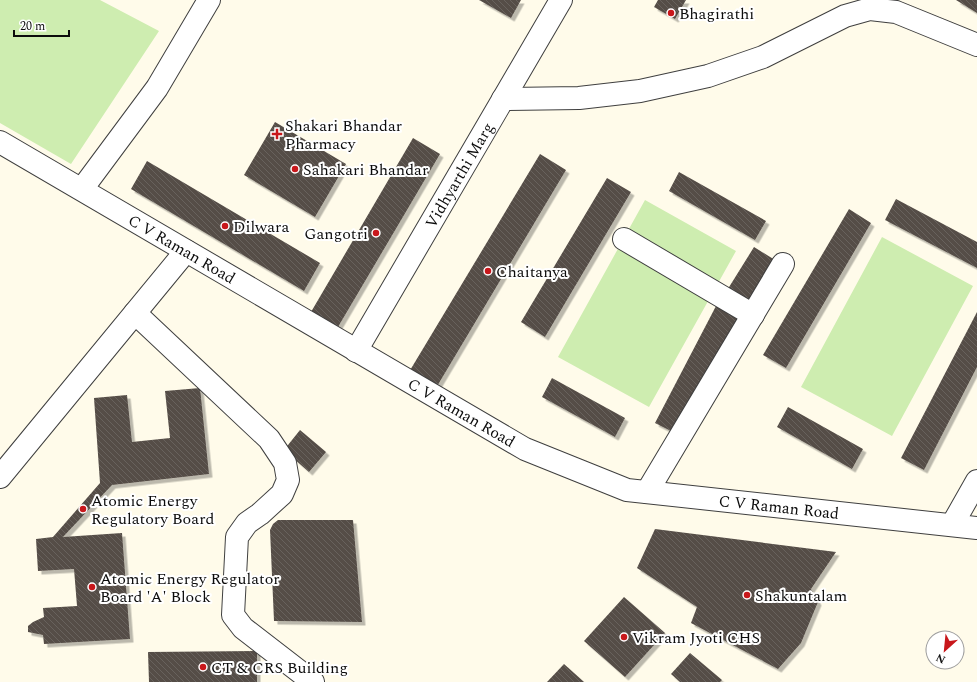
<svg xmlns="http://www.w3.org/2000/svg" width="977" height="682" font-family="Spectral,serif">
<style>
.grass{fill:#ceedb0}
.building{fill:url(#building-back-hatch);filter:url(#shadow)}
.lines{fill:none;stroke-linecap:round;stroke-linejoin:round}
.minor-casing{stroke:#3f3f3f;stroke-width:24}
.minor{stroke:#fff;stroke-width:22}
.poi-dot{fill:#c8171b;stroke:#fff;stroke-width:1.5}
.labels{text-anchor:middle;stroke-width:4;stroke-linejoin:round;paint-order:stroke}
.poi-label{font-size:16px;fill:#0c0c0c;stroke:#fff;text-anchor:start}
.street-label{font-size:16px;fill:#0c0c0c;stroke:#fff}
</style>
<defs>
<pattern id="building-back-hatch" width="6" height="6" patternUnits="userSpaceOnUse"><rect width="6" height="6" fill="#554d47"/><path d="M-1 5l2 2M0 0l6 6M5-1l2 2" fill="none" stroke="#68625d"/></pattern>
<filter id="shadow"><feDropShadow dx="3.5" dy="3.5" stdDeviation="0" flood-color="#0004"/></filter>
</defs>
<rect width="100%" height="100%" fill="#fffbea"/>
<path class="grass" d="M 0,0 L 100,0 L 159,31 L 71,164 L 0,123 Z
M 645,200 L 736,251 L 649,407 L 558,357 Z
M 882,237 L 973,286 L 892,436 L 801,387 Z"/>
<path class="building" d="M 479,0 L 521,0 L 511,18 Z
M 658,0 L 686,0 L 675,19 L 654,7 Z
M 956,0 L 977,0 L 977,13 Z
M 275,122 L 346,164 L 315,217 L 244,175 Z
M 413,138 L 440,154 L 338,327 L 311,312 Z
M 540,154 L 566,170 L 436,388 L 409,372 Z
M 147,161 L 320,263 L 304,291 L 131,189 Z
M 679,172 L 766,221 L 755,240 L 669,191 Z
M 607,178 L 631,192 L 545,337 L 521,322 Z
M 896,199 L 977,242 L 977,268 L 885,220 Z
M 849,209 L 871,223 L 786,368 L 763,355 Z
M 754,247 L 775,260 L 747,305 L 726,292 Z
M 716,306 L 740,318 L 679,435 L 655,423 Z
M 977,312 L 977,367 L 924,470 L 901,458 Z
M 552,378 L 625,418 L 615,437 L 542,397 Z
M 200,388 L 209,474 L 112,485 L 63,537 L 122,533 L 130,639 L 44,644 L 43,635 L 28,632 L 28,626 L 33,622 L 44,617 L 43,608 L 77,606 L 74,569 L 38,571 L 36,539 L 53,537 L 100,483 L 94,398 L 127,395 L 132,442 L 170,438 L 165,391 Z
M 788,407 L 863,449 L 852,469 L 777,427 Z
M 300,430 L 326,452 L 309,472 L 284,450 Z
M 278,520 L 353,520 L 362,622 L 274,621 L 270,530 L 273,524 Z
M 655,529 L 836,552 L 811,589 L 818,602 L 801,643 L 778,669 L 691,623 L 697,607 L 637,568 Z
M 624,597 L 665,633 L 625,677 L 584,641 Z
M 257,651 L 257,682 L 149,682 L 148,652 Z
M 690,653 L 722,680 L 720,682 L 680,682 L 671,674 Z
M 564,664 L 584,682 L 547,682 Z"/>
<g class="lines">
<g class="minor-casing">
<g id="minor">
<path d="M 503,99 L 579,98 L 640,91 L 708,76 L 763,57 L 845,16 L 870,9 L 896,12 L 977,45"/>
<path id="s1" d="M 0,142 L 525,449 L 627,490 L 977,528"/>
<path d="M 82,189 L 157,88 L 209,0"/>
<path d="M 624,239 L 753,315"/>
<path d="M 135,313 L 269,439 L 285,463 L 288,480 L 282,494 L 260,514 L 247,523 L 237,537 L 233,615 L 243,628 L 313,682"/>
<path id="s2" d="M 356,351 L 561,0"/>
<path d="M 0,477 L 186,251"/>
<path d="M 647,492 L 783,264"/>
<path d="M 952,525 L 977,481"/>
</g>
</g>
<use href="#minor" class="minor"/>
</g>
<g class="poi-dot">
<circle cx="671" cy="13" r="4"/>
<path d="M275 128h4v4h4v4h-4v4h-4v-4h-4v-4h4z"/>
<circle cx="295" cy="169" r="4"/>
<circle cx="225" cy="226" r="4"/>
<circle cx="376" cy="233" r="4"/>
<circle cx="488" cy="271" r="4"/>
<circle cx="83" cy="509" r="4"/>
<circle cx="92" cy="587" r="4"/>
<circle cx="747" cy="595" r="4"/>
<circle cx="624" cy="637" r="4"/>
<circle cx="203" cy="667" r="4"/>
</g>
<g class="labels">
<g class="poi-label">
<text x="679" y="19">Bhagirathi</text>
<text x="285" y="131">Shakari Bhandar<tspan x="285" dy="18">Pharmacy</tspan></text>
<text x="303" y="175">Sahakari Bhandar</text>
<text x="233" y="232">Dilwara</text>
<text x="368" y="239" text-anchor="end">Gangotri</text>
<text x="496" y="277">Chaitanya</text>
<text x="91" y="506">Atomic Energy<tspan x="91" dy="18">Regulatory Board</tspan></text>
<text x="100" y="584">Atomic Energy Regulator<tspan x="100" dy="18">Board 'A' Block</tspan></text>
<text x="755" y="601">Shakuntalam</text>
<text x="632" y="643">Vikram Jyoti CHS</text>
<text x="211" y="673">CT &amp; CRS Building</text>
</g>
<g class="street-label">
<text dy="6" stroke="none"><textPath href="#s2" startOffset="204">Vidhyarthi Marg</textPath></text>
<text dy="6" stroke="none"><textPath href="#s1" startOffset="211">C V Raman Road</textPath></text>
<text dy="6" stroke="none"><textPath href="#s1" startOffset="535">C V Raman Road</textPath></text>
<text dy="6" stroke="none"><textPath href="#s1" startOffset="871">C V Raman Road</textPath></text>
</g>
</g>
<g transform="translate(945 650) rotate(207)"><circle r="19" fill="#ffffff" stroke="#9e9e9e"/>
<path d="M0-3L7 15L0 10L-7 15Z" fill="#c8171b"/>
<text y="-6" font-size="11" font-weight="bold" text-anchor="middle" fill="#0c0c0c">N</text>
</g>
<path d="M14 30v6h55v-6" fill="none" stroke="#0c0c0c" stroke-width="2"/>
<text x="20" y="30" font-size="12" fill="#0c0c0c" stroke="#ffffff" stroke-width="3" paint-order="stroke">20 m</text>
</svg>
